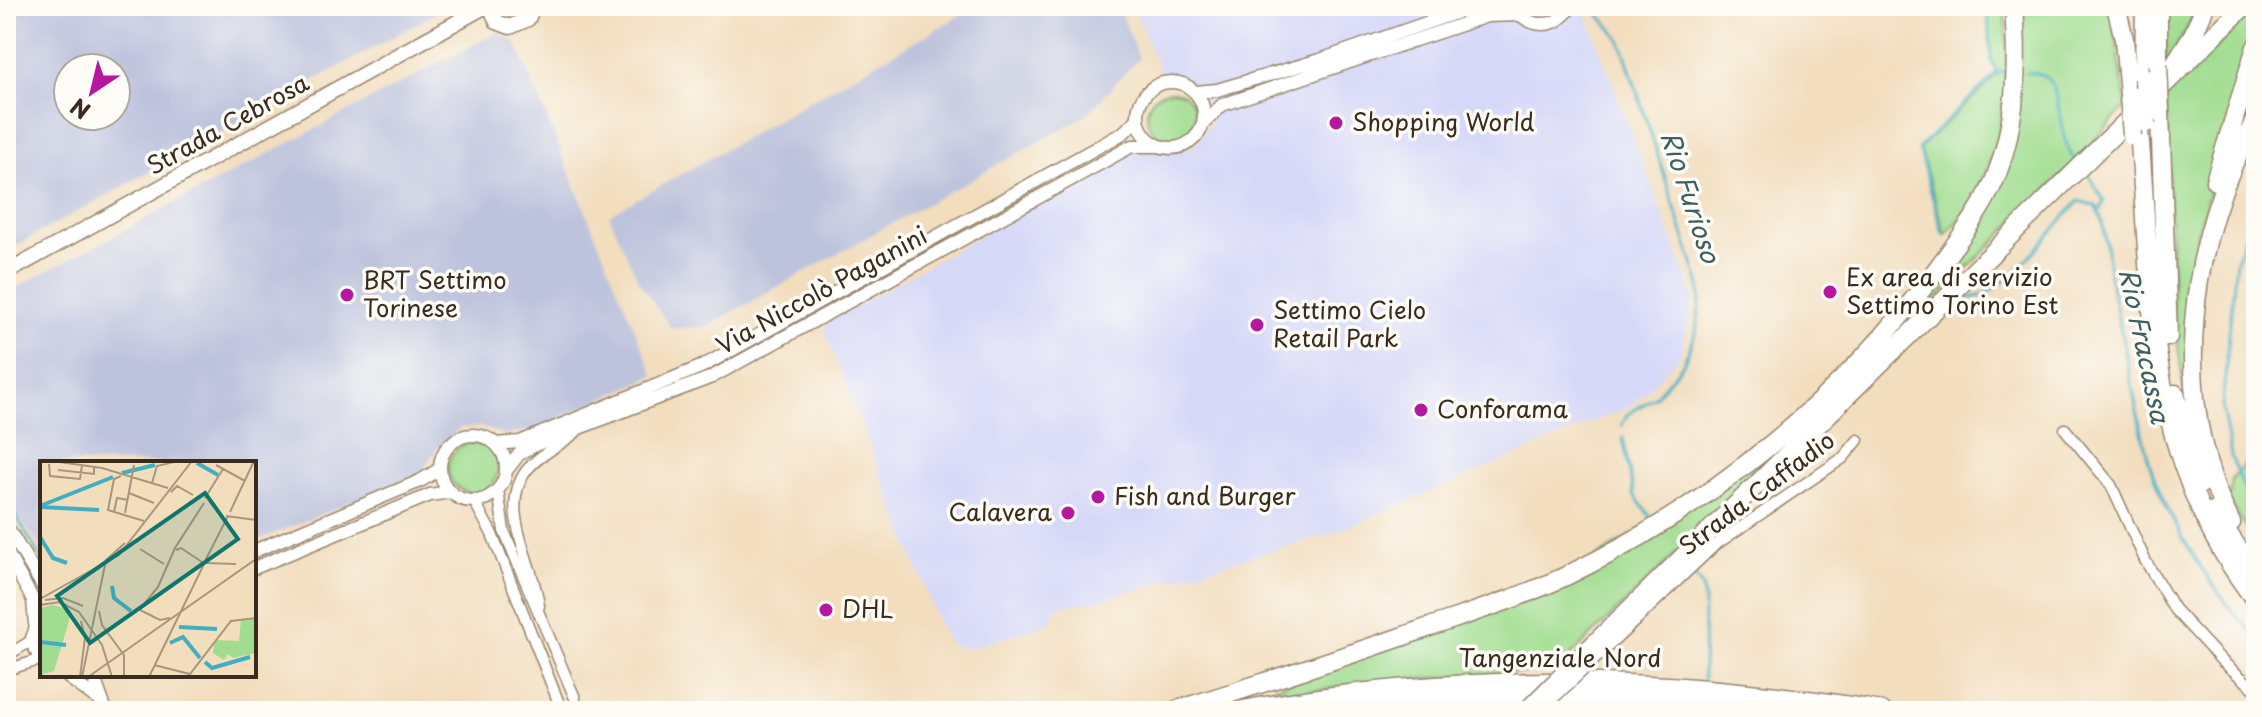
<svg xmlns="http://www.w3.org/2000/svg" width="2262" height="717" font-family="'Playpen Sans',sans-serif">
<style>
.built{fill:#d6d8f8}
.industrial{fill:#bec3dd;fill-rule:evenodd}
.green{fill:#a1dd90;stroke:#6e8457;stroke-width:2}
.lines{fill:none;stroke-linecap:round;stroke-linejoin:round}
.stream{stroke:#43aec2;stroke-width:3}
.minor-casing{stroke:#96846e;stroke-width:13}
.tertiary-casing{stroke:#96846e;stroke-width:15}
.secondary-casing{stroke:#96846e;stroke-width:17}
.motorway-casing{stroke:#96846e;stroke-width:21}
.minor{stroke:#fff;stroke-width:10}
.tertiary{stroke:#fff;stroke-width:12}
.secondary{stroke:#fff;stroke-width:14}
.motorway{stroke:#fff;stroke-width:18}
.minor-bridge-casing{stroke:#96846e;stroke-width:13;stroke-linecap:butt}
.motorway-bridge-casing{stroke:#96846e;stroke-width:21;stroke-linecap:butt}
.minor-bridge{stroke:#fff;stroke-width:10}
.motorway-bridge{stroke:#fff;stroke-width:18}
.poi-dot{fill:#b5179e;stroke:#fdfcf7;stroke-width:3}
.labels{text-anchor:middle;stroke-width:7;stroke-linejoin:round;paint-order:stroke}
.poi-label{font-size:24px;fill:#3b2a1e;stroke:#fdfcf7;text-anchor:start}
.street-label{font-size:24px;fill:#3b2a1e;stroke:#fdfcf7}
.water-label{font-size:26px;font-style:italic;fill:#3e5f60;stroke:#fdfcf7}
.inset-river{fill:none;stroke:#43aec2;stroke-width:4}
.inset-road{fill:none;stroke:#a9957d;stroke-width:2}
.view{fill:#0f766e;fill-opacity:0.15;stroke:#0f766e;stroke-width:4}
.inset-edge{fill:none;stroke:#3b2a1e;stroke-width:4}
</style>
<rect width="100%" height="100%" fill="#fdfcf7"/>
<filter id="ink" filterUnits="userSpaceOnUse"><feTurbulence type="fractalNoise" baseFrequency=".0125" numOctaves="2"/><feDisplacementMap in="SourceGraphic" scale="16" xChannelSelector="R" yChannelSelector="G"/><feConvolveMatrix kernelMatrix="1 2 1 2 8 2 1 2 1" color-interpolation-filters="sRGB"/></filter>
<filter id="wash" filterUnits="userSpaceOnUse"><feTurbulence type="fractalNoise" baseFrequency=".006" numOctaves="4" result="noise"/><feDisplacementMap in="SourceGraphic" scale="32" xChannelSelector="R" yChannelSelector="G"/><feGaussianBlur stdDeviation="1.8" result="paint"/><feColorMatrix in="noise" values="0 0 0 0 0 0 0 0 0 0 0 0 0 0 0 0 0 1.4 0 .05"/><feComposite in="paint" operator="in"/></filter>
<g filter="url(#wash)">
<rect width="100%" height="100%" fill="#f2ddbd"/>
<path class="built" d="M 1133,6 L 1583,6 L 1694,297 L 1680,356 L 1633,405 L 1334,533 L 1096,601 L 1057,606 L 1049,623 L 971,648 L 959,648 L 949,643 L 942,631 L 824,329 L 830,321 L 1124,154 L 1146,149 L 1192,148 L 1212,121 L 1199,85 L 1159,70 Z"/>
<path class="industrial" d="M 6,6 L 449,6 L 6,251 ZM 68,68 L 116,68 L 116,116 L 68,116 Z
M 977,6 L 1118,6 L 1139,58 L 1085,116 L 706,327 L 671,328 L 638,280 L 609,215 Z
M 498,32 L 516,43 L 654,376 L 531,430 L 505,435 L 480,427 L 460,428 L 437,448 L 421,473 L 254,542 L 254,463 L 42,463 L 42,549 L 6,498 L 6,293 Z"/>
<path class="green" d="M 1987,6 L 2004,6 L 2005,11 C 2011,87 2003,178 1945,235 L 1920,148 L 1998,74 L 1992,61 Z
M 2021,6 L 2112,6 L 2126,106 L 2067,170 L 1870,364 L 1993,200 Z
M 2166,6 L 2199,6 L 2166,66 Z
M 2256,8 L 2256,36 L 2197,233 L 2189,309 L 2187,416 L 2173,306 L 2166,97 Z
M1147 115a24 24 0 1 1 48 0a24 24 0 1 1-48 0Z
M 1822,411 L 1555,671 C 1450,675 1346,683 1243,702 L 1242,699 L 1547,590 Z
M448 468a25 25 0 1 1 50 0a25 25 0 1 1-50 0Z
M 2256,452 L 2256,542 L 2229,502 L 2232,479 Z"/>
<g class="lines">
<path class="stream" d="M 1987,6 L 1991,61 L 1997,72 L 2006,72
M 1597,12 L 1620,39 L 1700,285 L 1700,302 L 1696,333 L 1683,364 L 1655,397 L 1628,414 L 1622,425
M 2026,73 C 2071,69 2050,130 2075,160
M 2086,171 L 2104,201 L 2099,212
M 2256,207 L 2236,261 L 2222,407 L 2231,456 L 2256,518
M 1942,232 L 1919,148 L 1997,72
M 1963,297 C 1996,308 2056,224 2079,201 L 2096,206 C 2109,231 2106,263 2112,290 C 2126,348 2134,408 2150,465 C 2166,519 2216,597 2256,636
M 1623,438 L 1634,495 L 1652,519
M 6,499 L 42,560
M 1694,576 L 1702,586 L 1704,598 L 1703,681"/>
</g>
</g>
<g filter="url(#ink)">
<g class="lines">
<g class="minor-casing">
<path id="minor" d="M 2065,429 L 2111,485 L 2145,560 L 2174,609 L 2223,662 L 2256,690
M 498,490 L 504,531 L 575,698
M 474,501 L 492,534 L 560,706
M 539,606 C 535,565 497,510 526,471 C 539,454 560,446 576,432
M 6,656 L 31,641
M 1593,661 L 1715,545 L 1843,458 L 1858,440
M 6,670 L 39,660"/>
</g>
<g class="tertiary-casing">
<path id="tertiary" d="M 1513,6 C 1528,29 1556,31 1571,6
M1138 115a33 33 0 1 1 66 0a33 33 0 1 1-66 0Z
M 1196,92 L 1217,90 L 1323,59 L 1475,6
M 1204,123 L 1222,105 L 1487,16 L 1520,15
M440 468a33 33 0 1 1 66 0a33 33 0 1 1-66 0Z
M 496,444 L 520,442 L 703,366 L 1123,133 L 1138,119
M 506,471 L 519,454 L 535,445 L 712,377 L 1132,146 L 1158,146
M 6,525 L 42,585
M 6,551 L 33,600 L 35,624
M 254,551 L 420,481 L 440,469
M 254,568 L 430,495 L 450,492
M 39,619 L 31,641 L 42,662
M 65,675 L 99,700
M 93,675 L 106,711"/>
</g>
<g class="secondary-casing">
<path id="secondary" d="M 490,6 L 497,22 L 510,27 L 528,19 L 533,6
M 6,273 L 486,6"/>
</g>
<g class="motorway-casing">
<path id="motorway" d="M 2116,6 L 2124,39 L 2129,94
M 2158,15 L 2158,64
M 2175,63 L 2194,33 L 2205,6
M 2144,78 L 2145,6
M 2160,112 L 2168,337
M 2139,130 C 2153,302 2144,457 2256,601
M 2215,181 L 2256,47
M 2175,394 L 2201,484
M 2213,512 L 2256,574
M 2231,523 C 2168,398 2188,238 2256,119
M 1577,661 L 2244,6
M 1174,711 C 1257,685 1339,659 1421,630 C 1470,613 1520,598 1568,575 C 1713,505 1845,396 1940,265 C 1960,238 1982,210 1995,179 C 2017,124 2018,64 2014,6
M 1238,711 C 1454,670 1667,675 1882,711
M 1331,711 C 1484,692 1634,691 1786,711"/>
</g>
<use href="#minor" class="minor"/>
<use href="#tertiary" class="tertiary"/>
<use href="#secondary" class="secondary"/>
<use href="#motorway" class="motorway"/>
<g class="minor-bridge-casing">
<path id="minor-bridge" d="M 1540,711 L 1593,661"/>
</g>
<g class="motorway-bridge-casing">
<path id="motorway-bridge" d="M 2158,64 L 2160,112
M 2144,78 L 2146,123
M 2129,94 L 2132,136
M 1527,711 L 1577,661"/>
</g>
<use href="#minor-bridge" class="minor-bridge"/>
<use href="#motorway-bridge" class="motorway-bridge"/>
</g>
</g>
<g class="poi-dot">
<circle cx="1336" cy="123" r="8"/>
<circle cx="1830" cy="292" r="8"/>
<circle cx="347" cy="295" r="8"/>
<circle cx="1257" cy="325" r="8"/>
<circle cx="1421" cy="410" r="8"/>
<circle cx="1098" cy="497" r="8"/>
<circle cx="1068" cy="513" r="8"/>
<circle cx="826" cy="610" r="8"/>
</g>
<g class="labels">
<g class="poi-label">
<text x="1352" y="131">Shopping World</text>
<text x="1846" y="286">Ex area di servizio<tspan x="1846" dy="28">Settimo Torino Est</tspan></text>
<text x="363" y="289">BRT Settimo<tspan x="363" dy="28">Torinese</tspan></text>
<text x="1273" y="319">Settimo Cielo<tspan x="1273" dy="28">Retail Park</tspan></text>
<text x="1437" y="418">Conforama</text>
<text x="1114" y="505">Fish and Burger</text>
<text x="1052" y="521" text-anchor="end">Calavera</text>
<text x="842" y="618">DHL</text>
</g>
<g class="street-label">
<text transform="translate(228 125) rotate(-29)" y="8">Strada Cebrosa</text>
<text transform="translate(822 291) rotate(-29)" y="8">Via Niccolò Paganini</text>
<text transform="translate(1757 494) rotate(-37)" y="8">Strada Caffadio</text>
<text x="1560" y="667">Tangenziale Nord</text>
</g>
<g class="water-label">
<text transform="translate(1690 197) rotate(72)" y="9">Rio Furioso</text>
<text transform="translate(2144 346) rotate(78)" y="9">Rio Fracassa</text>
</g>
</g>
<g transform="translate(40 461)">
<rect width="216" height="216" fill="#f2ddbd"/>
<path d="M 13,144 L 30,149 L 29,160 L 14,210 L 0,214 L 0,147 ZM 216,157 L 216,192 L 193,197 L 188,193 L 184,199 L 173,192 L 175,179 L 199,180 L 201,158 Z" fill="#a1dd90"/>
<path class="inset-river" d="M 157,2 L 178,14M 82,12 L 115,4M 0,45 L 73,16M 1,46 L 59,49M 0,76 L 13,97 L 27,102M 72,125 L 74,137 L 91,150M 139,166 L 177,168M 0,181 L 26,184M 130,182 L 143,176 L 160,197M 165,201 L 172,207 L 210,196"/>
<path class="inset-road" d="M 12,0 L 62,7 L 128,27M 9,3 L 10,15 L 40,18 L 42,4M 176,4 L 205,20M 18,9 L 54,13 L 54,6M 81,15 L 74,18 L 68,49 L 104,60M 112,22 L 117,5 L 134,1M 131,31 L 137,25 L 153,34M 89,32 L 114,42M 165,37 L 183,8M 74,51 L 77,37 L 88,39M 190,51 L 214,0M 85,52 L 94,4M 186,55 L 216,59M 100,88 L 124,103M 136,89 L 141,87 L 162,101M 165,100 L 188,55M 165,102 L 196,103M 0,138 L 79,94 L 152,0M 5,139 L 23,137 L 43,145M 0,144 L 20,141 L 39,151 L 62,184 L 72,216M 100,148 L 118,126 L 135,87 L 164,42M 100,149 L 120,159 L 130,157M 59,150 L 62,164 L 84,194 L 84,216M 114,204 L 150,213 L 191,160 L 216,157M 40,216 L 45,177 L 41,160M 42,216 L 66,99 L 85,82M 48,216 L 216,98M 109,216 L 164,103"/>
<path class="view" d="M 165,32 L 198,78 L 50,182 L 17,135 Z"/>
<rect width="216" height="216" class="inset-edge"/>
</g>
<rect width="2262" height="717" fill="none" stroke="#fdfcf7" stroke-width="32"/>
<g transform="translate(92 92) rotate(215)"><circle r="38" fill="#fdfcf7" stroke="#afa8a0" stroke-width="2"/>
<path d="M0-6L14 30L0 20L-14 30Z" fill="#b5179e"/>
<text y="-12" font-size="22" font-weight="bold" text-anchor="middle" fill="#3b2a1e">N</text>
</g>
</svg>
